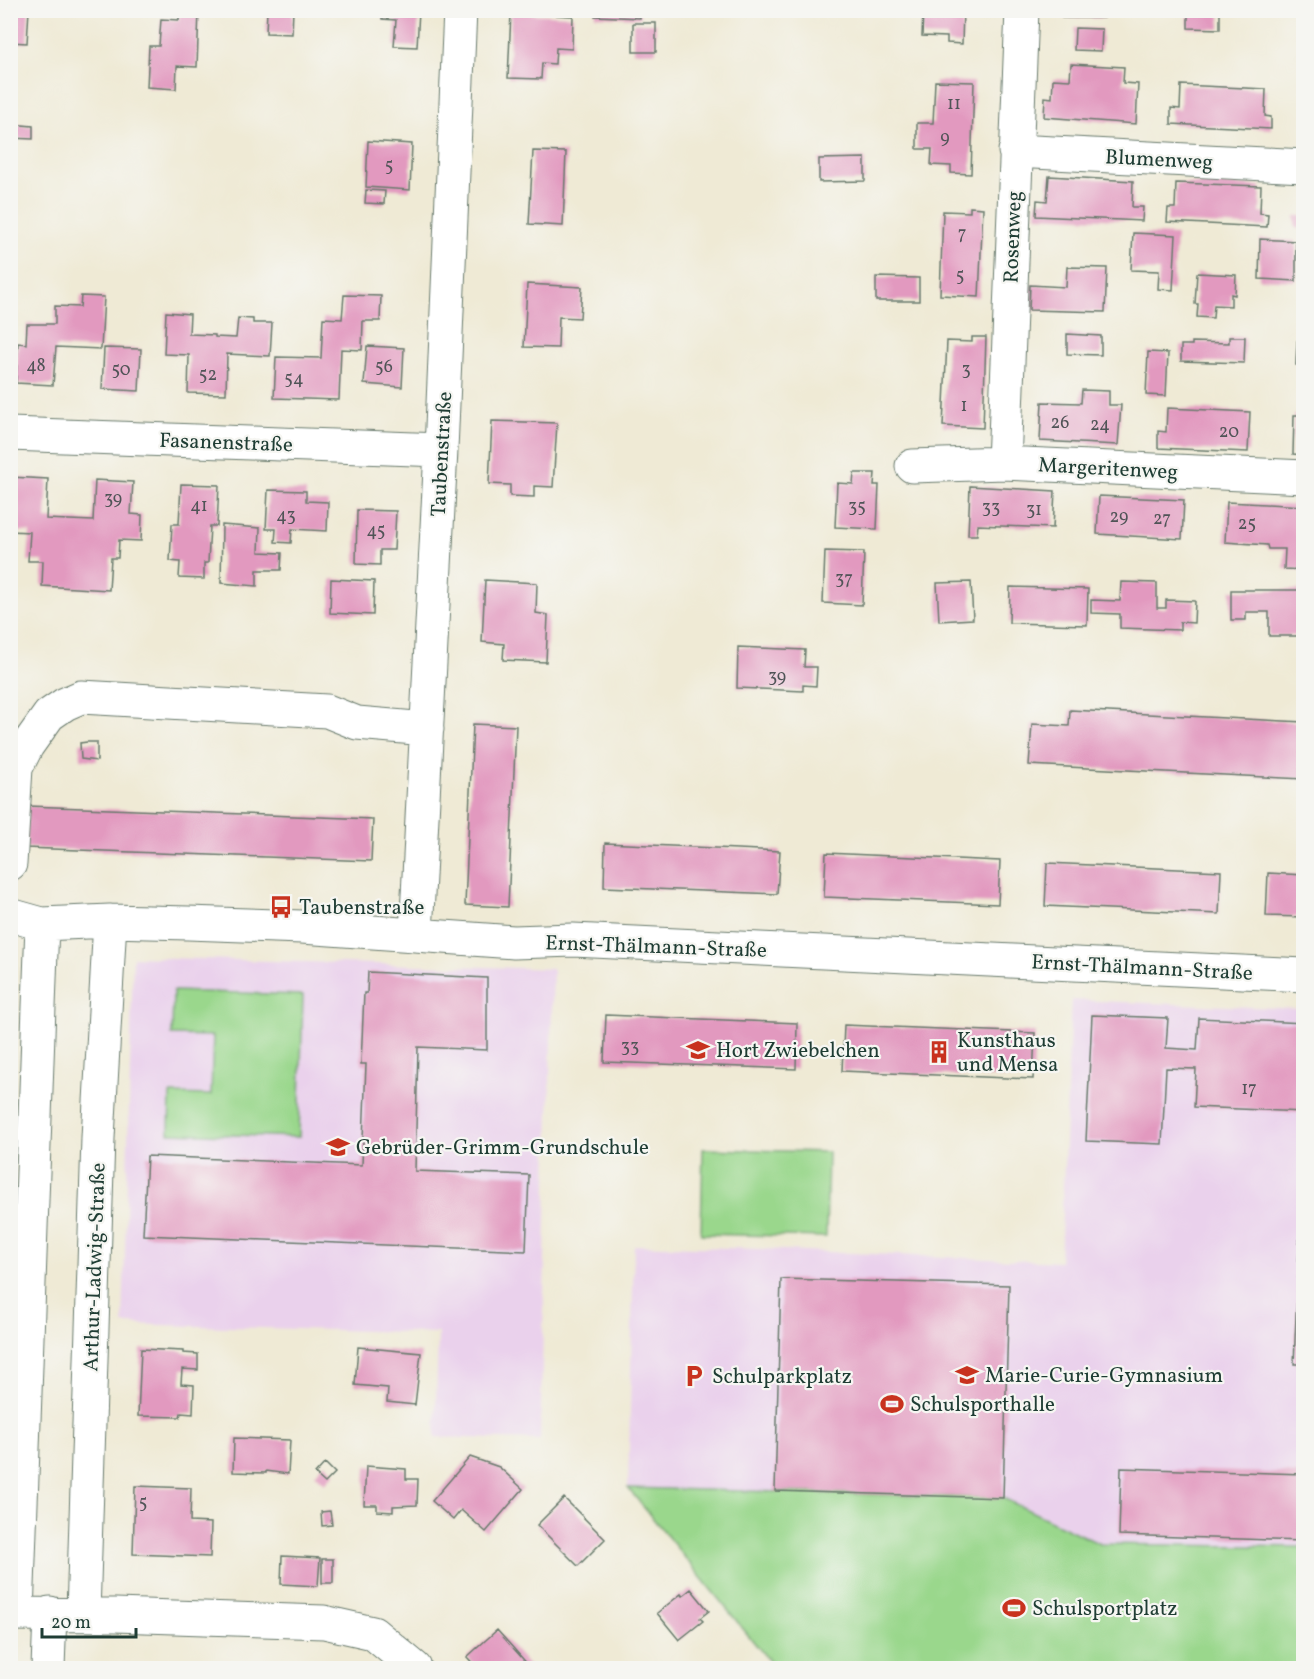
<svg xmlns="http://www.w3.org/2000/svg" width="1314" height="1679" font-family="Vollkorn,serif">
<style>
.built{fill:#ead1ec}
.green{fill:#9ad78c;stroke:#5c8a60;stroke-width:1.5}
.building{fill:#e299bf}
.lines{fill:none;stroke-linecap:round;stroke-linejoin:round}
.minor-casing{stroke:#687a6c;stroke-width:35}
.minor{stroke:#fff;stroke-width:33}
.labels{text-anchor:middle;stroke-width:4.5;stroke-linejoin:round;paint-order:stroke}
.number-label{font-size:18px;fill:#505457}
.street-label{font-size:21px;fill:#1f3d34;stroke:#f6f6f2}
.poi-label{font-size:21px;fill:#1f3d34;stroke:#f6f6f2;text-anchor:start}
</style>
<rect width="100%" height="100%" fill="#f6f6f2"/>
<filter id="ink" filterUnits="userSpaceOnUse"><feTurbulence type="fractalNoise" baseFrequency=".0167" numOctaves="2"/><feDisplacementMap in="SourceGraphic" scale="12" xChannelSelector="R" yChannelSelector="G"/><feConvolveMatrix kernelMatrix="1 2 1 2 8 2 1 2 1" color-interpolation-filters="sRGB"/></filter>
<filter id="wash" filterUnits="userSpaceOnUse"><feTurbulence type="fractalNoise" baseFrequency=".008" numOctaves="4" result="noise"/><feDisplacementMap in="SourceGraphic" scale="24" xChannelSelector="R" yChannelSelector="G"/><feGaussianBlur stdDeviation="1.35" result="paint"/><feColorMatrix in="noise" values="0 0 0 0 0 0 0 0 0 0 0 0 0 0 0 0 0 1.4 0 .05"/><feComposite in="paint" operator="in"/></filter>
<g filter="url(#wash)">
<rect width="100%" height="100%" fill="#efead5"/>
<path class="built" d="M 133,957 L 553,969 L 540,1440 L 435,1437 L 438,1333 L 123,1324 Z
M 1071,1000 L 1303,1009 L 1303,1668 L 775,1668 L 628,1488 L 634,1245 L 760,1249 L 1060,1262 Z"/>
<path class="green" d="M 173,991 L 303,995 L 299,1137 L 169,1133 L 170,1094 L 211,1095 L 213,1036 L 172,1035 Z
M 703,1149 L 828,1152 L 826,1237 L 701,1234 Z
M 628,1488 L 1003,1498 L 1100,1544 L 1303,1547 L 1303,1668 L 775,1668 Z"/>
<g id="blocks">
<path class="building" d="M 10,10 L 29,10 L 27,43 L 10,42 Z
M 179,10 L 199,10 L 197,67 L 177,66 L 176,89 L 147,87 L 149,46 L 159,46 L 161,19 L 179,20 Z
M 267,10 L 293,10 L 292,34 L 266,33 Z
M 382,10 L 419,10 L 417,47 L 394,46 L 396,20 L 382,19 Z
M 595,10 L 640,10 L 640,18 L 595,16 Z
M 923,10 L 963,10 L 962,44 L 947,43 L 947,37 L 922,36 Z
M 1062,10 L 1105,10 L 1104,18 L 1062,18 Z
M 1188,10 L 1220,10 L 1220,29 L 1188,28 Z
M 511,13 L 573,16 L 572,49 L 556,48 L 555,64 L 542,63 L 541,79 L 508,78 Z
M 633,23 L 656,23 L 656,52 L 633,52 Z
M 1075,28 L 1102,29 L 1101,51 L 1074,50 Z
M 1071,64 L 1124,67 L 1123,83 L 1138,84 L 1136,124 L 1044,117 L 1045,97 L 1052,98 L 1053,79 L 1070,80 Z
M 935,81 L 974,82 L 971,174 L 951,173 L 951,166 L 931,165 L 932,149 L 917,149 L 917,123 L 933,123 Z
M 1181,85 L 1266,89 L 1265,116 L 1271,117 L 1271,129 L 1171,124 L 1171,108 L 1180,109 Z
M 10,124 L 33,126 L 33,139 L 10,138 Z
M 368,141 L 412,144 L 410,190 L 366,187 Z
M 533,151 L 566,152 L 563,226 L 529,224 Z
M 865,158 L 865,181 L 819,182 L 819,159 Z
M 1049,176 L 1133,181 L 1132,207 L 1143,207 L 1142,221 L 1036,216 L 1037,200 L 1047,201 Z
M 1176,183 L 1261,186 L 1260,213 L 1268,214 L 1267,227 L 1167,222 L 1168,208 L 1175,208 Z
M 366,190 L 385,191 L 384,204 L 365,203 Z
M 970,207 L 983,208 L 979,297 L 940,295 L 943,211 L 970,212 Z
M 1295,216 L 1304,216 L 1304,229 L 1295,228 Z
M 1133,233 L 1176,235 L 1173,290 L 1158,289 L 1159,271 L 1131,270 Z
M 1260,239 L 1296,241 L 1296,281 L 1259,279 Z
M 1067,267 L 1107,268 L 1105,312 L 1029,310 L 1030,285 L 1066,287 Z
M 1197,273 L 1236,275 L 1235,295 L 1231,294 L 1231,306 L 1214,305 L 1213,318 L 1197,317 L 1198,304 L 1195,304 Z
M 876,277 L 919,278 L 919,301 L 876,301 Z
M 527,284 L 582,287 L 580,318 L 559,317 L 558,348 L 524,347 Z
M 344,295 L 381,296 L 380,321 L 363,321 L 362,350 L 341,349 L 339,400 L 274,398 L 276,357 L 321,358 L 323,318 L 342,319 Z
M 81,296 L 104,297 L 101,349 L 56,347 L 53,385 L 16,383 L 18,343 L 26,344 L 27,324 L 55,324 L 55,306 L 80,307 Z
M 166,312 L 190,314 L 189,334 L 215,335 L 215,337 L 236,338 L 238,318 L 253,319 L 253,323 L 272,323 L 270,356 L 227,354 L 226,394 L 188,393 L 189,355 L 164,354 Z
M 1067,334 L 1101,336 L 1101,355 L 1067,354 Z
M 972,337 L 986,337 L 983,428 L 943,426 L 947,341 L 972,342 Z
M 1229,337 L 1245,337 L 1244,363 L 1181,361 L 1181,345 L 1192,345 L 1192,342 L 1229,343 Z
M 1297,341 L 1304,342 L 1304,365 L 1296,365 Z
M 367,346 L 404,348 L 402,387 L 364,384 Z
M 104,348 L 141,349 L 139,391 L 102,389 Z
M 1148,352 L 1168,353 L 1166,396 L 1146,395 Z
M 1082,390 L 1109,391 L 1109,405 L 1121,405 L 1118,445 L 1040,441 L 1042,402 L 1081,403 Z
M 1167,408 L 1250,412 L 1248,452 L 1158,448 L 1158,431 L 1166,432 Z
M 1294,415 L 1304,415 L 1304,455 L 1293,454 Z
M 492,421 L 557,423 L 553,487 L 534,486 L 534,497 L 510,496 L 510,485 L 489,484 Z
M 854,473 L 875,473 L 874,485 L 879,485 L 877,529 L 835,527 L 837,483 L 853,484 Z
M 10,477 L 48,479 L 46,519 L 93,521 L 95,480 L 133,482 L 131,514 L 142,515 L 141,541 L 119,540 L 118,558 L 111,558 L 109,590 L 42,586 L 43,561 L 28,561 L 30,532 L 10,531 Z
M 181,484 L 219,485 L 217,526 L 210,526 L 208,563 L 204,563 L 204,579 L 179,578 L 180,562 L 170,561 L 172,524 L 179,524 Z
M 970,486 L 1055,491 L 1053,528 L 978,525 L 977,535 L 968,535 Z
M 268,490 L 306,491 L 306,501 L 328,502 L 327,531 L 292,529 L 291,543 L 275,542 L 276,529 L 266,529 Z
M 1099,496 L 1184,500 L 1182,539 L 1097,534 Z
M 1227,502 L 1304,506 L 1304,570 L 1284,569 L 1285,549 L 1268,549 L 1267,545 L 1225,542 Z
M 357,510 L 396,511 L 394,550 L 380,550 L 380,565 L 356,564 Z
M 222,525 L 260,528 L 259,552 L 282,553 L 281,570 L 257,570 L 257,586 L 221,583 Z
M 825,551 L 864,552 L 862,605 L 823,603 Z
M 331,579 L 374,581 L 373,615 L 330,613 Z
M 485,580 L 537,583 L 536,613 L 548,615 L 546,662 L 503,660 L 504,644 L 482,642 Z
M 971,582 L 973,619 L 939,621 L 937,583 Z
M 1121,582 L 1157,583 L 1157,608 L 1166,608 L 1166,600 L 1195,601 L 1194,623 L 1180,622 L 1180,630 L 1120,628 L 1120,614 L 1091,613 L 1091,600 L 1120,601 Z
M 1010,587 L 1088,589 L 1087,625 L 1009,623 Z
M 1231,590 L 1304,590 L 1304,636 L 1269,636 L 1269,612 L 1246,612 L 1246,620 L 1231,620 Z
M 738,647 L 805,650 L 804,667 L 817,667 L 816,686 L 803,685 L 803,691 L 737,688 Z
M 1070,710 L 1304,722 L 1304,779 L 1029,765 L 1032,724 L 1069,726 Z
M 473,724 L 516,726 L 508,907 L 465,905 Z
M 87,742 L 97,742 L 97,761 L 81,759 L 80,743 Z
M 28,806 L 373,819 L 371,861 L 26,848 Z
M 605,843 L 780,851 L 777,894 L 604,887 Z
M 826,853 L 1000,861 L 998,904 L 824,897 Z
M 1047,863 L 1221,871 L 1219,914 L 1045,906 Z
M 1268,873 L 1304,875 L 1304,917 L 1266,916 Z
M 368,972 L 487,978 L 487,1050 L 418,1047 L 415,1171 L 529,1175 L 526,1251 L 143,1235 L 147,1156 L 362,1165 L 366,1064 L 361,1064 L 364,993 L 367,993 Z
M 606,1015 L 797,1023 L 796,1069 L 604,1062 Z
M 1092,1015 L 1168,1018 L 1166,1048 L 1197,1050 L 1199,1018 L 1304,1023 L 1304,1112 L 1194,1107 L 1196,1069 L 1166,1068 L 1162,1144 L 1086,1141 Z
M 844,1025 L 1035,1033 L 1033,1079 L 842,1071 Z
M 1302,1175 L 1304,1175 L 1304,1364 L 1294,1364 Z
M 781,1279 L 1009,1285 L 1003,1498 L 775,1491 Z
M 358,1347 L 421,1353 L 415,1405 L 387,1402 L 388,1388 L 355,1385 Z
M 141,1349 L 183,1351 L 183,1353 L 198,1354 L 198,1370 L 182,1369 L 181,1384 L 194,1385 L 193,1414 L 181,1413 L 180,1417 L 138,1416 Z
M 234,1438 L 290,1440 L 288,1474 L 266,1471 L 266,1473 L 233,1472 Z
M 470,1457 L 499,1467 L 523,1489 L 486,1532 L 461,1510 L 453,1520 L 432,1501 Z
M 325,1463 L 335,1473 L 325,1483 L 315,1474 Z
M 366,1466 L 406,1469 L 406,1479 L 418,1479 L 417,1505 L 393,1506 L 393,1512 L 377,1511 L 377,1505 L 364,1505 Z
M 1121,1468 L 1304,1474 L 1304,1541 L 1119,1535 Z
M 135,1486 L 191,1488 L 190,1522 L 211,1523 L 210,1557 L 133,1554 Z
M 564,1498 L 605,1539 L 578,1566 L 537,1525 Z
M 330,1511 L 332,1525 L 322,1526 L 321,1512 Z
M 282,1556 L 320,1558 L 318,1586 L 281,1584 Z
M 322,1559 L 333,1559 L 333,1583 L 322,1583 Z
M 691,1589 L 709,1611 L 700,1618 L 703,1621 L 679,1640 L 657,1613 L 681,1594 L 682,1596 Z
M 497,1630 L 531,1668 L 477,1668 L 467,1657 Z"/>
</g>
</g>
<g filter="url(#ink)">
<use href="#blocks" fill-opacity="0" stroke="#687a6c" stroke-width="1.5"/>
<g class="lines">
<g class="minor-casing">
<path id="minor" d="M 1015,151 L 1304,166
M 10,434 L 441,450
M 1004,463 L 1022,10
M 912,466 L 1004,463 L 1304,477
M 10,864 L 16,768 L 27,746 L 49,715 L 65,704 L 81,697 L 327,711 L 357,723 L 427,729
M 10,915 L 42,924 L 110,921 L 188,923 L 302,927 L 514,942 L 573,940 L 1304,975
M 416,934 L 441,450 L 460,10
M 10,1614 L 115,1615 L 324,1622 L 373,1633 L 415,1668
M 17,1614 L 42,924
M 83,1614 L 98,1138 L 110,921
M 48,1668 L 50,1613"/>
</g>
<use href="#minor" class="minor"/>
</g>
</g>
<defs>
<g id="bus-bare" transform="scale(1.8)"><path d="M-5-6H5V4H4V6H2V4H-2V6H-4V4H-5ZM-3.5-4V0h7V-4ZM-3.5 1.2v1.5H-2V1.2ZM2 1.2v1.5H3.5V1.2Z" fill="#c8321e" stroke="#f6f6f2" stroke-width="2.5" paint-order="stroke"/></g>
<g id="school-bare" transform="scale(1.8)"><path d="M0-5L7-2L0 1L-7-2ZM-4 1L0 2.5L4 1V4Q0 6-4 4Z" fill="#c8321e" stroke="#f6f6f2" stroke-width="2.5" paint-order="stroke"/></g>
<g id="building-bare" transform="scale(1.8)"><path d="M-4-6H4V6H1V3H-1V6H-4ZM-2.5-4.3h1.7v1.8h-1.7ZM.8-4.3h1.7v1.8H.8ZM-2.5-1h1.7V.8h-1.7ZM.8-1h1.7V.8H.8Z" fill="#c8321e" stroke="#f6f6f2" stroke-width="2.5" paint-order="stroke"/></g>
<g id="parking-bare" transform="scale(1.8)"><path d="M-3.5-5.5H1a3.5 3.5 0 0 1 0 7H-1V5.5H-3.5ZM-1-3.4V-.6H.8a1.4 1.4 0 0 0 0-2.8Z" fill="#c8321e" stroke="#f6f6f2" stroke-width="2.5" paint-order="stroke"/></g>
<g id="stadium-bare" transform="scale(1.8)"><path d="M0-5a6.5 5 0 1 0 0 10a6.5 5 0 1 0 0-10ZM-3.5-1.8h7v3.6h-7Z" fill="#c8321e" stroke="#f6f6f2" stroke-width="2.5" paint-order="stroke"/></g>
</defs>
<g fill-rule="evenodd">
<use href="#bus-bare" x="281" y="907"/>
<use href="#school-bare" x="698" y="1050"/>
<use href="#building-bare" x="939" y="1052"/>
<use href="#school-bare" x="338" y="1147"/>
<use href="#school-bare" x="967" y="1375"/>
<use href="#parking-bare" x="694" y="1376"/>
<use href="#stadium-bare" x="892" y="1404"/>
<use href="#stadium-bare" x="1014" y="1608"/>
</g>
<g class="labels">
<g class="number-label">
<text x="954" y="109">11</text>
<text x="945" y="143">9</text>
<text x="389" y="171">5</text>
<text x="962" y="239">7</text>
<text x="960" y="281">5</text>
<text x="36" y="371">48</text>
<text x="384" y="372">56</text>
<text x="121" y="375">50</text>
<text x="966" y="375">3</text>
<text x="208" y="380">52</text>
<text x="294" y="384">54</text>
<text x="964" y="411">1</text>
<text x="1060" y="428">26</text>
<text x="1100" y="430">24</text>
<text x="1229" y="437">20</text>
<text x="113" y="504">39</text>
<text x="199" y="511">41</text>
<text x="857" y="512">35</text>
<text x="991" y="513">33</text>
<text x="1034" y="515">31</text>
<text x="286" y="521">43</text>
<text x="1119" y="522">29</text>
<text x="1162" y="524">27</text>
<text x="1247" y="529">25</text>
<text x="376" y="536">45</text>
<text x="844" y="584">37</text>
<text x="777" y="682">39</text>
<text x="630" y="1052">33</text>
<text x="1249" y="1094">17</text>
<text x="143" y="1508">5</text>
</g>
<g class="street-label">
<text transform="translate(1159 159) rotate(3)" y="7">Blumenweg</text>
<text transform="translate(1012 237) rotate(-88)" y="7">Rosenweg</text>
<text transform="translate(226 442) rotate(2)" y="7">Fasanenstraße</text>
<text transform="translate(441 454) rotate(-87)" y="7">Taubenstraße</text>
<text transform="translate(1108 468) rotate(3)" y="7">Margeritenweg</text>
<text transform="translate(656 946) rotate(2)" y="7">Ernst-Thälmann-Straße</text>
<text transform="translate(1142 967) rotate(3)" y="7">Ernst-Thälmann-Straße</text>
<text transform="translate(94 1267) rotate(-88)" y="7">Arthur-Ladwig-Straße</text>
</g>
<g class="poi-label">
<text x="299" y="914">Taubenstraße</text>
<text x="957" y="1047">Kunsthaus<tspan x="957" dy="24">und Mensa</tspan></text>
<text x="716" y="1057">Hort Zwiebelchen</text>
<text x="356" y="1154">Gebrüder-Grimm-Grundschule</text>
<text x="985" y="1382">Marie-Curie-Gymnasium</text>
<text x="712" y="1383">Schulparkplatz</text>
<text x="910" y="1411">Schulsporthalle</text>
<text x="1032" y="1615">Schulsportplatz</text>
</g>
</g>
<rect width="1314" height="1679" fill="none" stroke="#f6f6f2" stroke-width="36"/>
<path d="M42 1628v9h94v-9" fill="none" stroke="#1f3d34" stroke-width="3"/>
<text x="51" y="1628" font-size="18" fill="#1f3d34" stroke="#f6f6f2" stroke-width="4.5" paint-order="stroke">20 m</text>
</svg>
